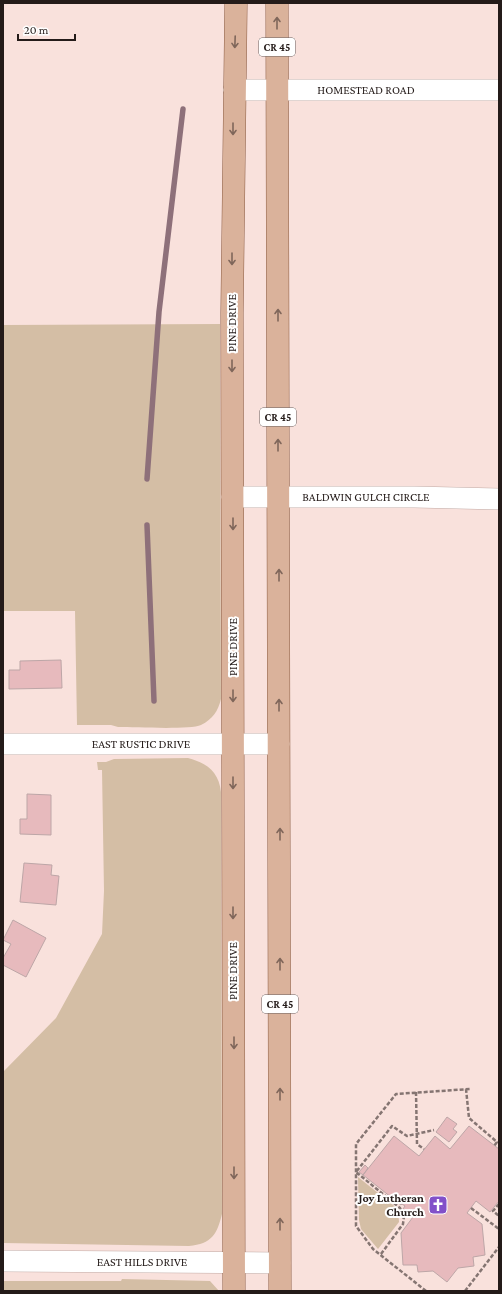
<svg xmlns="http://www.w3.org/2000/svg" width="502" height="1294" font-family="'Crimson Pro',serif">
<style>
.green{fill:#d4bea5}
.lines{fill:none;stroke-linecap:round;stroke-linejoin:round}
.stream{stroke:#8e707a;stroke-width:5.5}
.building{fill:#e7babd;stroke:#bda6a7}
.minor-casing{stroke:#c1aaa5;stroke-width:22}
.major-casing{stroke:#8b5c43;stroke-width:23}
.path{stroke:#857572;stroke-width:2.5;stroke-dasharray:4 2;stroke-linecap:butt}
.minor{stroke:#fff;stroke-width:21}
.major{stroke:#dab29b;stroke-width:22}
.oneway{stroke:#7f665a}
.labels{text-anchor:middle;stroke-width:4;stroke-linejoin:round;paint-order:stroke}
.shield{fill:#fff;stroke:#665f5e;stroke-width:1}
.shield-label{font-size:11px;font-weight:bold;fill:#241b19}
.street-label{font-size:12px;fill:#241b19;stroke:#fff}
.poi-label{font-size:12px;font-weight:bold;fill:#241b19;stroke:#fff;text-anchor:end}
</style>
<rect width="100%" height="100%" fill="#f9e1dc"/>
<path class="green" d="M 220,324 L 221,699 C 218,711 213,719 201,725 C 190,730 134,727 118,727 L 111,725 L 77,725 L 75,611 L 3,611 L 3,325 Z
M 188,758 C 207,763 219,772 221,792 L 222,1214 C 217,1234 212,1244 189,1246 L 3,1243 L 3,1072 L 56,1018 L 102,934 L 104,891 L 102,770 L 98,770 L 97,762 L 106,762 L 114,759 Z
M 358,1177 L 398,1209 L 399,1222 L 378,1249 L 361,1229 L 359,1220 Z
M 122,1279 L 210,1281 L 219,1291 L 3,1291 L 3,1281 L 121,1281 Z"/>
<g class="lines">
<path class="stream" d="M 147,479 L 159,312 L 183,109
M 147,525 L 154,701"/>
</g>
<path class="building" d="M 61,660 L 62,688 L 9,689 L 9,670 L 20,670 L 20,661 Z
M 27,794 L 51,795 L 51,835 L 20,834 L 20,819 L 27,819 Z
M 24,863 L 52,865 L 51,875 L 59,876 L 56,905 L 20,902 Z
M 13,920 L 46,938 L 26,977 L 3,965 L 3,958 L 11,944 L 3,940 Z
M 447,1117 L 457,1124 L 453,1129 L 457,1132 L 449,1142 L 436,1132 Z
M 469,1126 L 499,1149 L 499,1201 L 490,1212 L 476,1201 L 467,1213 L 482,1224 L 485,1255 L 473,1257 L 474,1266 L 458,1268 L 447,1282 L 433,1271 L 418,1272 L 417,1265 L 403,1265 L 401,1233 L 413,1217 L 403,1209 L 405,1206 L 402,1204 L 401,1205 L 363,1175 L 394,1136 L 419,1156 L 435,1136 L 450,1149 Z
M 365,1165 L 368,1168 L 363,1175 L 359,1172 Z"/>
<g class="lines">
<g class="minor-casing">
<path id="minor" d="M 234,90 L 499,90
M 232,497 L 414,497 L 499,499
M 3,744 L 279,744
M 3,1261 L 280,1263"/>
</g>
<g class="major-casing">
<path id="major" d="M 277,3 L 280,1291
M 234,1291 L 232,313 L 236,3"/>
</g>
<path class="path" d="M 466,1089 L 469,1118 L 497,1142 L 494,1146
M 416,1092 L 417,1144 L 424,1149
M 499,1204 L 493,1211 L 499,1216
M 471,1208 L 499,1229
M 408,1213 L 404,1216 L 400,1208 L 356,1172 L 392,1126 L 407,1136 L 434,1130
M 381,1254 L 403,1224 L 404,1216
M 426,1291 L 373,1249 L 356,1226 L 356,1144 L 396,1094 L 470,1089
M 465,1291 L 499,1247"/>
<use href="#minor" class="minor"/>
<use href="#major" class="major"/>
</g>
<defs><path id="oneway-shaft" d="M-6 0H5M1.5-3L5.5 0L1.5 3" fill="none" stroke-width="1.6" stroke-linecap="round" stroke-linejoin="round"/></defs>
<g class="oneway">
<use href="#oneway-shaft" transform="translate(277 23) rotate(-90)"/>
<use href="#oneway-shaft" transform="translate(235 42) rotate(92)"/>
<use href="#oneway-shaft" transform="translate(233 129) rotate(90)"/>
<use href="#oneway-shaft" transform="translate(232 259) rotate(90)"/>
<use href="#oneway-shaft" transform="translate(278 315) rotate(-90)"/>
<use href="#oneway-shaft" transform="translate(232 366) rotate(90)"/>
<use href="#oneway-shaft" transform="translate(278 445) rotate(-90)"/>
<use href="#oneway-shaft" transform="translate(233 524) rotate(90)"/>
<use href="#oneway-shaft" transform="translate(279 575) rotate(-90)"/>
<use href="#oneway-shaft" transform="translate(233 696) rotate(90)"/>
<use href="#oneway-shaft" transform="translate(279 705) rotate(-90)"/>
<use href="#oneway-shaft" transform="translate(233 783) rotate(90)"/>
<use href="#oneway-shaft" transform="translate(280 834) rotate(-90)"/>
<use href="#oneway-shaft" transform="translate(233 913) rotate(90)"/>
<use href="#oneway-shaft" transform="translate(280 964) rotate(-90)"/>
<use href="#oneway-shaft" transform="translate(234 1043) rotate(90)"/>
<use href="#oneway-shaft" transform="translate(280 1094) rotate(-90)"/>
<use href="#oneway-shaft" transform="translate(234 1173) rotate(90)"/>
<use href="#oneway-shaft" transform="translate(280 1224) rotate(-90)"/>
</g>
<defs>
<g id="church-square" transform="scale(1)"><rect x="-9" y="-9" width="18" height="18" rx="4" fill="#8250c9" stroke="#fff"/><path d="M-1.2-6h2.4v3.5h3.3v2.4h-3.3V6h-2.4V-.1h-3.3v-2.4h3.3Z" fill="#fff"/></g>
</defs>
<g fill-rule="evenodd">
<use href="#church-square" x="438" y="1205"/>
</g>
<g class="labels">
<g class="shield">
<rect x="259" y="38" width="36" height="18" rx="3"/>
<rect x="260" y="408" width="36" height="18" rx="3"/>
<rect x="262" y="995" width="36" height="18" rx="3"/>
</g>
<g class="shield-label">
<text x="277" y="51">CR 45</text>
<text x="278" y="421">CR 45</text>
<text x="280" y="1008">CR 45</text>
</g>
<g class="street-label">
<text x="366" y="94">HOMESTEAD ROAD</text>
<text transform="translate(232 323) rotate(-90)" y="4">PINE DRIVE</text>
<text x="366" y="501">BALDWIN GULCH CIRCLE</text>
<text transform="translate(233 647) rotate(-90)" y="4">PINE DRIVE</text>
<text x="141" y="748">EAST RUSTIC DRIVE</text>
<text transform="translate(233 971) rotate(-90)" y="4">PINE DRIVE</text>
<text x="142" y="1266">EAST HILLS DRIVE</text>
</g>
<g class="poi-label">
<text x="424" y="1202">Joy Lutheran<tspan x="424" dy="14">Church</tspan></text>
</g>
</g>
<rect width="502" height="1294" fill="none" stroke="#241b19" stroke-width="8"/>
<path d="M18 34v6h57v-6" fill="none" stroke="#241b19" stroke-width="2"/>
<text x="24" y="34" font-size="12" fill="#241b19" stroke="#ffffff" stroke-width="3" paint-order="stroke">20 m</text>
</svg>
